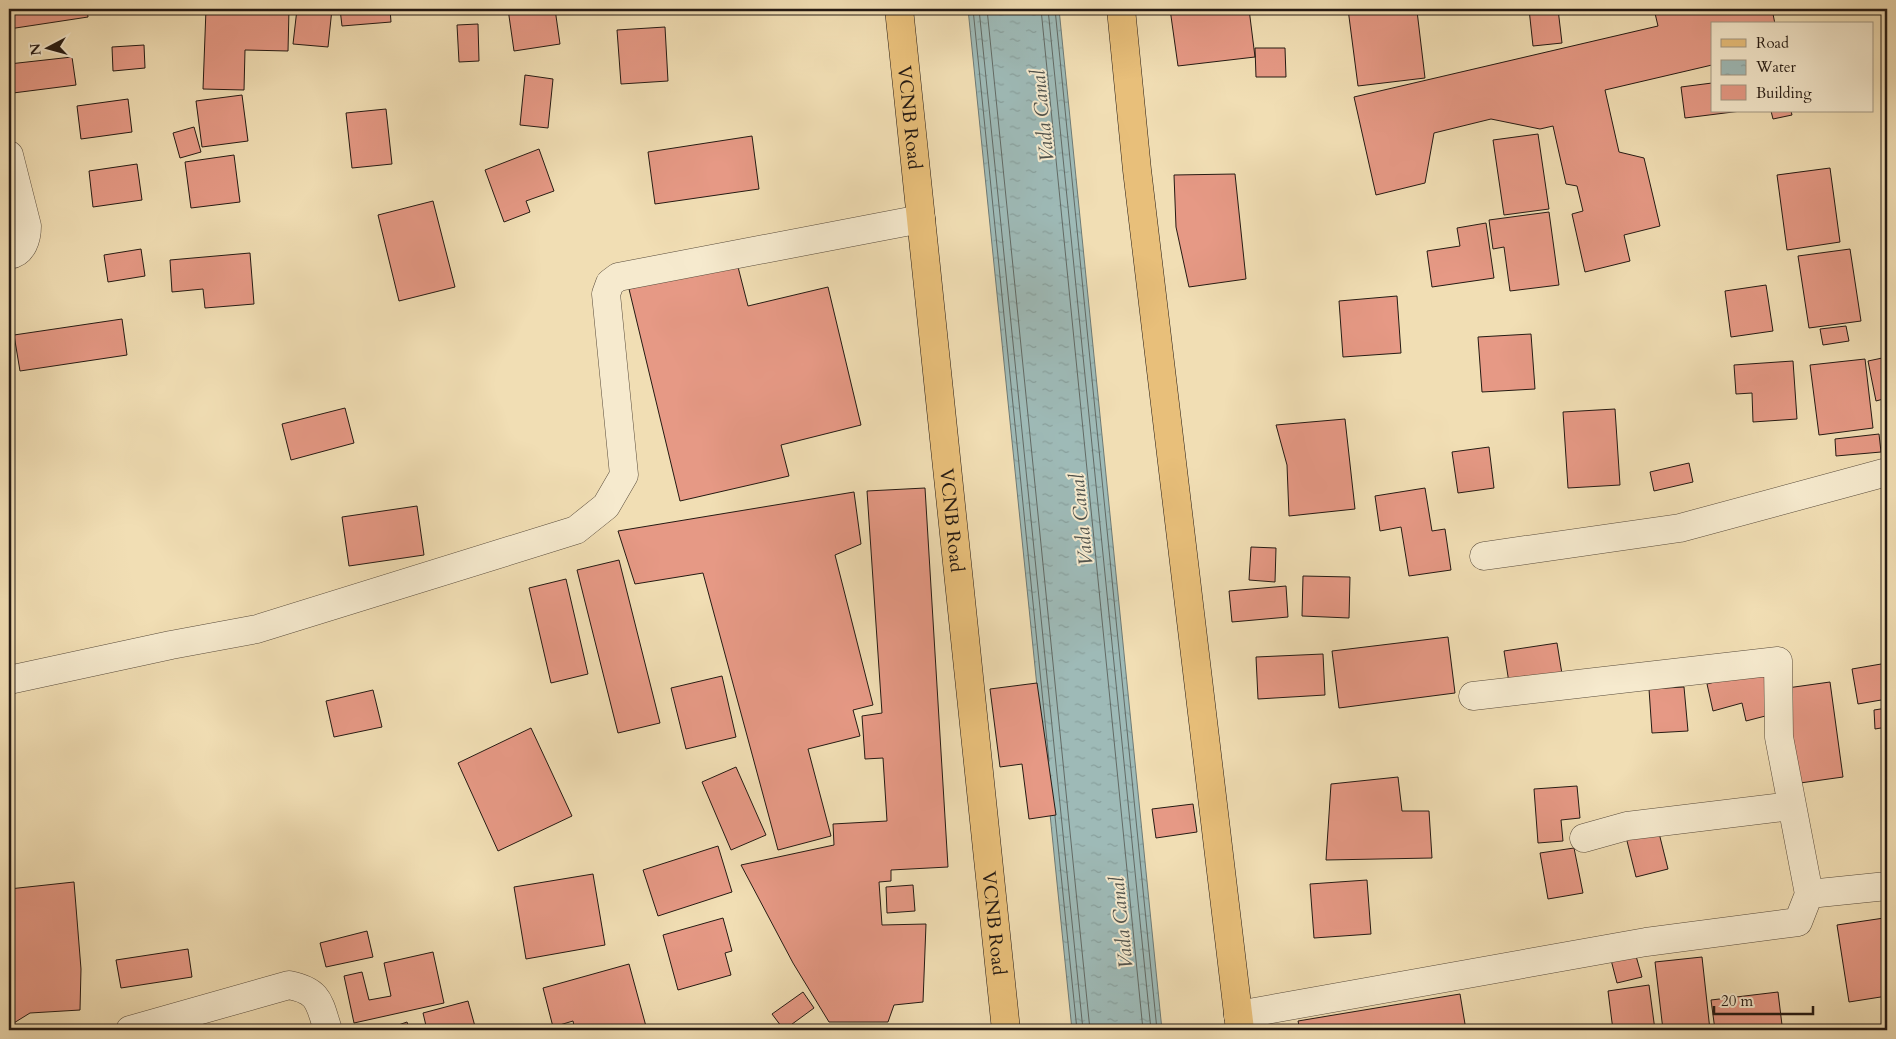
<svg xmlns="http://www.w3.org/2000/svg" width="1896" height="1039" font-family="Cardo,serif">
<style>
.water{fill:url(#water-ripples);stroke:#6e7a75}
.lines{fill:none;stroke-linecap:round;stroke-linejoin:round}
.shore{stroke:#626a65;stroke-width:1}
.building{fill:#e69985;stroke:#251a13}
.minor-casing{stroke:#584b3b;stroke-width:29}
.major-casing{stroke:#251a13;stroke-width:29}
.minor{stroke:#f6eace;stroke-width:28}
.major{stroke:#e8bf7a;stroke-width:28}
.labels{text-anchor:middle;stroke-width:4;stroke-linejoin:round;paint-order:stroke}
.street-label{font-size:19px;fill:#251a13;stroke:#f6eace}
.water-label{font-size:20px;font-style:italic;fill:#4f524c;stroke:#f6eace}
</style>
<defs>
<pattern id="water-ripples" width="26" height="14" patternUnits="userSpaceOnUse" patternTransform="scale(1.25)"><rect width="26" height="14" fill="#9ebab7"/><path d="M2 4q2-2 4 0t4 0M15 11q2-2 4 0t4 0" fill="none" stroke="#889f9c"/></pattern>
</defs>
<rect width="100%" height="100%" fill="#f1deb4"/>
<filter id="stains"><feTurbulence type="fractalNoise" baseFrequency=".004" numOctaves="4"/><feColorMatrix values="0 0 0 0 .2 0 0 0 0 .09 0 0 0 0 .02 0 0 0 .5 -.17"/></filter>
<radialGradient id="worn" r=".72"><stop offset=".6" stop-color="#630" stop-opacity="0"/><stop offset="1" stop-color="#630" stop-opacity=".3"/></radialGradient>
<path class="water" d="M 968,9 L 1059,9 L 1162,1030 L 1072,1030 Z"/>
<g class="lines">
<path class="shore" d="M 973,9 L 1049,761
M 979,9 L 1083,1030
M 987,9 L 1090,1030
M 1041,9 L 1143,1030
M 1048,9 L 1151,1030
M 1055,9 L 1157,1030
M 1055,816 L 1077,1030"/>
</g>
<path class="building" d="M 9,9 L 87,9 L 88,17 L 9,29 Z
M 206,9 L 289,9 L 288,51 L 245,50 L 244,90 L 203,89 Z
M 297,9 L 332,9 L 328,47 L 293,44 Z
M 340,9 L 390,9 L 391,22 L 342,26 Z
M 508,9 L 555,9 L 560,44 L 514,51 Z
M 1170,9 L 1249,9 L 1255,57 L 1178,66 Z
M 1348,9 L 1437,9 L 1417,11 L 1425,78 L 1358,86 Z
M 1529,9 L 1558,9 L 1562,43 L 1533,46 Z
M 1654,9 L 1772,9 L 1775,24 L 1712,24 L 1712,65 L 1605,90 L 1619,152 L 1644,158 L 1660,226 L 1624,235 L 1630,261 L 1585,272 L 1572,214 L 1583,211 L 1577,186 L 1566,184 L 1553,126 L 1540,129 L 1491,119 L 1434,133 L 1425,183 L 1376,195 L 1354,97 L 1658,26 Z
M 478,24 L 479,61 L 459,62 L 457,25 Z
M 665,27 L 668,81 L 621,84 L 617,30 Z
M 144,45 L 145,68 L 113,71 L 112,47 Z
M 1255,48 L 1285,48 L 1286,77 L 1256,77 Z
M 72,57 L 76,85 L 13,93 L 9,64 Z
M 525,75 L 553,79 L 548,128 L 520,125 Z
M 1712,83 L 1712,111 L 1741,111 L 1685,118 L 1681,87 Z
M 242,95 L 248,141 L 202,147 L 196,101 Z
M 128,99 L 132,132 L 81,139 L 77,106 Z
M 386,109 L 392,164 L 352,168 L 346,113 Z
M 1771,111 L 1791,111 L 1792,115 L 1773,119 Z
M 194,127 L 201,152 L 180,158 L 173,133 Z
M 1538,134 L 1549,209 L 1504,215 L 1493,140 Z
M 752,136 L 759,189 L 655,204 L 648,152 Z
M 539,149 L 554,191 L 526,201 L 530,212 L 504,222 L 485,170 Z
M 234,155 L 240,202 L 191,208 L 185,162 Z
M 137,164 L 142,200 L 93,207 L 89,171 Z
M 1830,168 L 1840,242 L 1787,250 L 1777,175 Z
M 1235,174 L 1246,279 L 1189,287 L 1176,227 L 1174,175 Z
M 433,201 L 455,287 L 399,301 L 378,215 Z
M 1549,212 L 1559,285 L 1510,291 L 1504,247 L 1493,249 L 1489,220 Z
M 1486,223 L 1494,278 L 1432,287 L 1427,251 L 1460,246 L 1457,228 Z
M 141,249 L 145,276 L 108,282 L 104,255 Z
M 1850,249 L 1861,321 L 1809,328 L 1798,256 Z
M 250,253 L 254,304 L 205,308 L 203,289 L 172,292 L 170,260 Z
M 737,263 L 748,306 L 828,287 L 861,425 L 781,445 L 789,476 L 680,501 L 629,289 Z
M 1766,285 L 1773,331 L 1731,337 L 1725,291 Z
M 1397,296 L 1401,353 L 1343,357 L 1339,301 Z
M 122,319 L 127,355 L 20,371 L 14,335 Z
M 1846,326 L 1849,341 L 1823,345 L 1820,329 Z
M 1531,334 L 1535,389 L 1482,392 L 1478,337 Z
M 1887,357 L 1887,398 L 1876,401 L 1868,361 Z
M 1865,359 L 1873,428 L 1819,435 L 1810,365 Z
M 1793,361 L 1797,419 L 1753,422 L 1752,393 L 1736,394 L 1734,365 Z
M 345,408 L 354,443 L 291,460 L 282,424 Z
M 1615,409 L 1620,485 L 1568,488 L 1563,412 Z
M 1345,419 L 1355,509 L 1289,516 L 1287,465 L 1276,425 Z
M 1879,434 L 1881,452 L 1836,456 L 1835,439 Z
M 1489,447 L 1494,488 L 1458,493 L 1452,452 Z
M 1689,463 L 1693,482 L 1654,491 L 1650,472 Z
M 925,488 L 948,867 L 891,870 L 891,881 L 879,882 L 882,925 L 926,924 L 923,1002 L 894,1005 L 888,1022 L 829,1022 L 793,963 L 741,865 L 834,845 L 833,824 L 887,821 L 883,758 L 865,759 L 862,716 L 882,713 L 867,491 Z
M 1425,488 L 1432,531 L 1445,529 L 1451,570 L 1409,576 L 1401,527 L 1380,531 L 1375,496 Z
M 854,492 L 861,544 L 835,555 L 873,705 L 853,710 L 860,736 L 808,749 L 831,836 L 778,850 L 703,573 L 635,584 L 618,531 Z
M 417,506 L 424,555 L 349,566 L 342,517 Z
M 1251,547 L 1276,548 L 1275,582 L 1249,580 Z
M 619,560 L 660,723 L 618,733 L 577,570 Z
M 1303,576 L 1350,577 L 1349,618 L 1302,616 Z
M 566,579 L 588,674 L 551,683 L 529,588 Z
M 1286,586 L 1288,617 L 1232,622 L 1229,591 Z
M 1448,637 L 1455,693 L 1339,708 L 1332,651 Z
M 1557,643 L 1563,680 L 1510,689 L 1504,651 Z
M 1323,654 L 1325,695 L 1258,699 L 1256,657 Z
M 1887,663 L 1887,699 L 1858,704 L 1852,669 Z
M 1766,668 L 1777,713 L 1746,721 L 1742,703 L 1713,711 L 1707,684 Z
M 722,676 L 736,737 L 686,749 L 671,688 Z
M 1830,682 L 1843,777 L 1793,784 L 1780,689 Z
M 1037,683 L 1056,815 L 1029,819 L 1022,764 L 1000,767 L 990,689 Z
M 1684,687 L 1688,731 L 1652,733 L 1649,689 Z
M 373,690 L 382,727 L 334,737 L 326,701 Z
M 1887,708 L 1887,727 L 1875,729 L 1874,710 Z
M 531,728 L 572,816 L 498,851 L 458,763 Z
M 736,767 L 766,835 L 731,850 L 702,782 Z
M 1398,777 L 1402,811 L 1429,811 L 1432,858 L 1326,860 L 1331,784 Z
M 1577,786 L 1580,818 L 1561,820 L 1563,841 L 1538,843 L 1534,789 Z
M 1193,804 L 1197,832 L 1156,838 L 1152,809 Z
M 1658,829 L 1668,869 L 1636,877 L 1626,837 Z
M 718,846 L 732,892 L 658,916 L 643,870 Z
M 1574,848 L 1583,893 L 1548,899 L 1540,853 Z
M 593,874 L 605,945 L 526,959 L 514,887 Z
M 1367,880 L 1371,934 L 1314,938 L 1310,884 Z
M 74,882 L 81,969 L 80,1010 L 30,1013 L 9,1026 L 9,889 Z
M 913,885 L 915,911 L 887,913 L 886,887 Z
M 723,918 L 732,951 L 725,953 L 731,975 L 678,990 L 663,935 Z
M 1884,918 L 1887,937 L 1887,996 L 1849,1002 L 1837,925 Z
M 367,931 L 373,957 L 326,967 L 320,943 Z
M 188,949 L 192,977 L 121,988 L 116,960 Z
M 1634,949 L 1642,977 L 1617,983 L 1610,956 Z
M 433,952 L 444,1003 L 354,1023 L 344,976 L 362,972 L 369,1000 L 391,996 L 384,963 Z
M 1702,957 L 1710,1030 L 1663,1030 L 1655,962 Z
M 629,964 L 647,1030 L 575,1030 L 573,1021 L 553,1027 L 543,988 Z
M 1649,985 L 1655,1030 L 1613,1030 L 1608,991 Z
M 803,992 L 814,1008 L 784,1030 L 772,1014 Z
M 1778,992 L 1782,1025 L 1777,1026 L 1778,1030 L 1715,1030 L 1711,1000 Z
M 1460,994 L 1466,1030 L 1300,1030 L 1298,1021 Z
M 468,1001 L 476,1030 L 427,1030 L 423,1013 Z
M 407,1022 L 410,1030 L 384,1030 Z
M 214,1026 L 214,1030 L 181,1030 Z"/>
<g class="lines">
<g class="minor-casing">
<path id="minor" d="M 9,155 L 27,226 C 27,238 23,253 9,255
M 1484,556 L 1680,528 L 1887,472
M 9,680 L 171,645 L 257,629 L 576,530 L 606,506 L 624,475 L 606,294 L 610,283 L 618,277 L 921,219
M 1473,696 L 1778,661 L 1779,737 L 1809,894
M 1584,838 L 1627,826 L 1791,806
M 1238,1015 L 1646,942 L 1798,922 L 1809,894 L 1887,886
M 130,1030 L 289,985 C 320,991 319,1003 328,1030"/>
</g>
<g class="major-casing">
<g id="major">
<path id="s1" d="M 899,9 L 1006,1030"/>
<path d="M 1121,9 L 1137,170 L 1240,1030"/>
</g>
</g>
<use href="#minor" class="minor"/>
<use href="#major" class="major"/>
</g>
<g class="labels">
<g class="street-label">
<text dy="7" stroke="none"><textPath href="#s1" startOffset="109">VCNB Road</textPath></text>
<text dy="7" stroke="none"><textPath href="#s1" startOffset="514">VCNB Road</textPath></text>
<text dy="7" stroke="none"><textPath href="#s1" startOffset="919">VCNB Road</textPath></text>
</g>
<g class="water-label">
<text transform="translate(1042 116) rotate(-96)" y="7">Vada Canal</text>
<text transform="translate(1081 520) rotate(-96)" y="7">Vada Canal</text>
<text transform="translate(1121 923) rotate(-96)" y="7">Vada Canal</text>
</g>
</g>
<rect width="1896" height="1039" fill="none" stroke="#f1deb4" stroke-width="30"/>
<rect x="10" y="10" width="1876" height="1019" fill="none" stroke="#251a13" stroke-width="2.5"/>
<rect x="15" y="15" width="1866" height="1009" fill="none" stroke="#251a13"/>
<rect x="1711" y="22" width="162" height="90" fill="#f6eace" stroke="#a29783"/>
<rect x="1721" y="39" width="25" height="8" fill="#e8bf7a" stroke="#a29783"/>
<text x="1756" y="48" font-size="15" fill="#251a13">Road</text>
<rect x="1721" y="60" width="25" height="15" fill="url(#water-ripples)" stroke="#a29783"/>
<text x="1756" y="72" font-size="15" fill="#251a13">Water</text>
<rect x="1721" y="85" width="25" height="15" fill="#e69985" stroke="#a29783"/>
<text x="1756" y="98" font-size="15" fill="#251a13">Building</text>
<g transform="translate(48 48) rotate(264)" stroke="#f6eace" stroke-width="4" paint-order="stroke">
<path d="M0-4L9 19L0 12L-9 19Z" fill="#251a13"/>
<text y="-8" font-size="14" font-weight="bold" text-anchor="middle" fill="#251a13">N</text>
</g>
<path d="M1714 1006v8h99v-8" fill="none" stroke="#251a13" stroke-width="2.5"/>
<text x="1721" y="1006" font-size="15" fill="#251a13" stroke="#f6eace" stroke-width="4" paint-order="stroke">20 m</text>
<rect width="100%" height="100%" filter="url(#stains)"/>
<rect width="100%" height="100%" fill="url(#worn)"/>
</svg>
